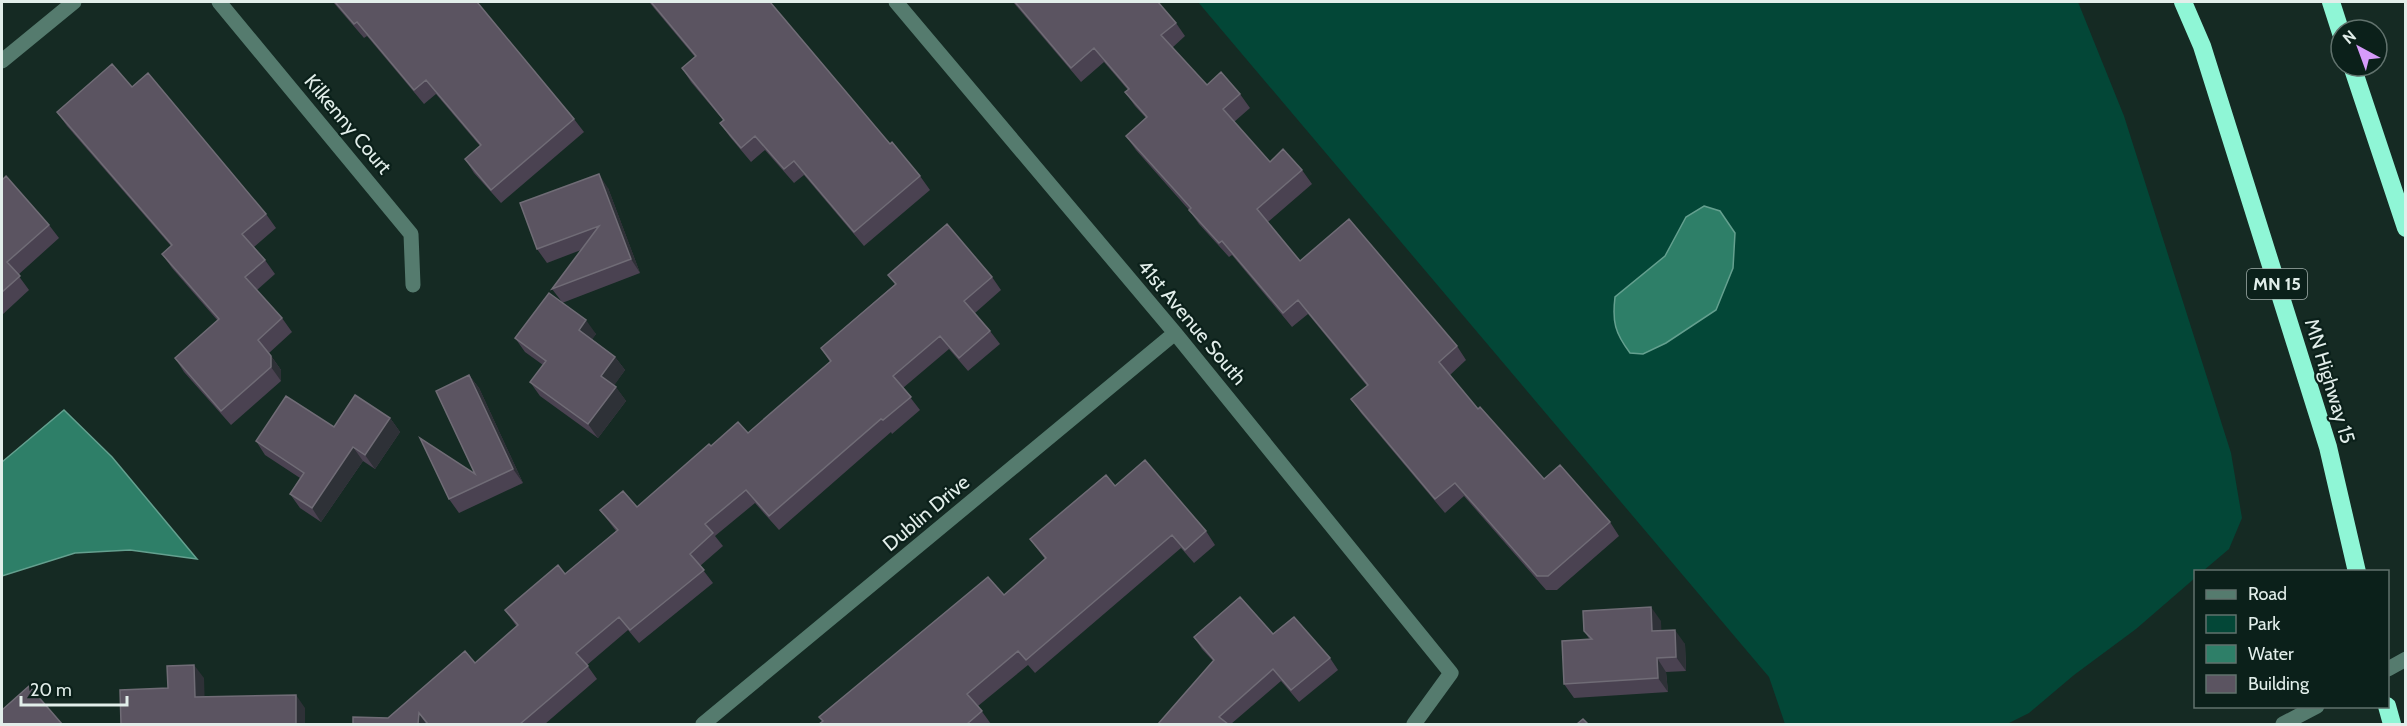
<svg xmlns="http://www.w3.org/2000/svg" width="2407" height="726" font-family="Cabin,sans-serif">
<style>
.green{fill:#034737}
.water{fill:#2e7f68;stroke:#64a08f;stroke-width:1.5}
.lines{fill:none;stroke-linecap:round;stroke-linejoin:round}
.minor{stroke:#557b6e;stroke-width:15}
.highway{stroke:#8ff6d6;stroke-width:18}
.wall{fill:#4a4251}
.shaded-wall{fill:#2e3137}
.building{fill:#5b5461;stroke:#706c76;stroke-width:1.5}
.labels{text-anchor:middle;stroke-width:4.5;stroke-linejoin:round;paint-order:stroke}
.shield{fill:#0b201a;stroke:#a2b0ac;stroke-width:1.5}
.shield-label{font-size:18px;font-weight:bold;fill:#e2eeea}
.street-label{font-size:20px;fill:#e2eeea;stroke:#0b201a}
</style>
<rect width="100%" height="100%" fill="#152a23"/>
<path class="green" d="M 1198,2 L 2078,2 L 2124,116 L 2231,453 L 2242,518 L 2229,549 L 2203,571 L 2196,572 L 2195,578 L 2136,629 L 2074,675 L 2029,713 L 2007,724 L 1785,724 L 1769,677 Z"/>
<path class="water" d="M 1704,206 L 1720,211 L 1735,233 L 1733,268 L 1716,310 L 1666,343 L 1643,354 L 1630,353 C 1615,333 1612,322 1615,297 L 1665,256 L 1686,217 Z
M 64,410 L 112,457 L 197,559 L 130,550 L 75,553 L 2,576 L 2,462 Z"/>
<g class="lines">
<path class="minor" d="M 219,2 L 411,234 L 413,285
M 896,2 L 1175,333 L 1451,673 L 1414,724
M 2,61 L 74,2
M 2388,669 L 2406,659
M 703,724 L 1175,333
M 2283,724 L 2317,706"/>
<path class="highway" d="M 2183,2 L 2202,46 L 2328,447 L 2357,572
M 2331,2 L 2341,33
M 2352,66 L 2406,228
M 2387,706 L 2392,724"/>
</g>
<path class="wall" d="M 333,2 L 477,2 L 574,119 L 584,132 L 501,203 L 474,173 L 465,159 L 480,146 L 436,94 L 424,104 L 367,36 L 364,38 Z
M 649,2 L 770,2 L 890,144 L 920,176 L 930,190 L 864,246 L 804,175 L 794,183 L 765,150 L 751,162 L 730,137 L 720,123 L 723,120 L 691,82 L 682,68 L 695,57 Z
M 1013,2 L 1158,2 L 1176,23 L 1185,36 L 1172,48 L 1207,85 L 1240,94 L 1250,108 L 1234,122 L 1270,162 L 1302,170 L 1312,184 L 1268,222 L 1300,261 L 1457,346 L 1466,360 L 1450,375 L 1478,409 L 1544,479 L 1610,522 L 1619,536 L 1557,590 L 1546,590 L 1464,496 L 1445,513 L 1361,413 L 1351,399 L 1367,386 L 1308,314 L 1292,327 L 1232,255 L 1229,257 L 1199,224 L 1189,210 L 1136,150 L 1126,136 L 1146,118 L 1135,106 L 1125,92 L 1128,90 L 1104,62 L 1081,82 Z
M 132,87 L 266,214 L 276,228 L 254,247 L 265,260 L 275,274 L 257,290 L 282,318 L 292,332 L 269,353 L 281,370 L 281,381 L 231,425 L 184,372 L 175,358 L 218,321 L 172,268 L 162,254 L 171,246 L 67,126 L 57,112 Z
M 2,180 L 49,225 L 59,238 L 18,275 L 29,290 L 2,315 Z
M 608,188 L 640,273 L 562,303 L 596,334 L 592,339 L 615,357 L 625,370 L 614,385 L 626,401 L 598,438 L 540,396 L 530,382 L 543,365 L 525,352 L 515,338 L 562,302 L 552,289 L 581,250 L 547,263 L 537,249 Z
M 888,275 L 992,277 L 1001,290 L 975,313 L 990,331 L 1000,344 L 968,371 L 949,349 L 903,388 L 920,410 L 892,434 L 891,432 L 779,530 L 755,503 L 715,536 L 723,546 L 700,566 L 713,583 L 639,643 L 628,630 L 587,665 L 597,679 L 545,724 L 353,724 L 388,718 L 475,663 L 517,627 L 505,610 L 565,574 L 616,531 L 600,510 L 637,507 L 711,446 L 748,433 L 830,362 L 821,348 L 895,284 Z
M 469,375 L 479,388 L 523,483 L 459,513 L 449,499 L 475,474 Z
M 390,418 L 400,432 L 375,469 L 363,461 L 321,522 L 300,508 L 290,494 L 300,478 L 265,455 L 256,441 Z
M 1115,486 L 1206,531 L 1215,545 L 1194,563 L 1181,548 L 1035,673 L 1028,665 L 978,706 L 991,724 L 819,724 L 823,722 L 819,717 L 1004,595 L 1045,559 L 1030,539 Z
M 1661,621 L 1661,631 L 1685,644 L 1686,671 L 1666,672 L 1668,692 L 1574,698 L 1564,684 L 1590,640 L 1584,631 Z
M 1273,634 L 1330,658 L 1338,670 L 1299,702 L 1281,681 L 1231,724 L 1158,724 L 1213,661 L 1202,649 L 1194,637 Z"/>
<path class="shaded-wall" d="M 599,174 L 608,188 L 640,273 L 631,259 Z
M 586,320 L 596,334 L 589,344 L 579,330 Z
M 271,356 L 281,370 L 281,381 L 271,367 Z
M 615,357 L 625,370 L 611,390 L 601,376 Z
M 469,375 L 479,388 L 523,483 L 513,469 Z
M 616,387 L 626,401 L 598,438 L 588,424 Z
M 390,418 L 400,432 L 375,469 L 365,455 Z
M 353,447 L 363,461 L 321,522 L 312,508 Z
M 1651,607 L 1661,621 L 1662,645 L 1652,631 Z
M 1675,630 L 1685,644 L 1686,671 L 1676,657 Z
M 1657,658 L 1666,672 L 1668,692 L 1658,678 Z
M 194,665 L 204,678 L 205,710 L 195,697 Z
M 296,695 L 305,708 L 305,724 L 296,724 Z
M 419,713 L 426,724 L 418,724 Z"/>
<path class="building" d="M 335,2 L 477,2 L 574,119 L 491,190 L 465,159 L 481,145 L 426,80 L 414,90 L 357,22 L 354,24 Z
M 651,2 L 770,2 L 890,144 L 892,142 L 920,176 L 854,232 L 794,161 L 784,169 L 755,136 L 741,148 L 720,123 L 724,120 L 682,68 L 696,56 Z
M 1015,2 L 1158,2 L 1176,23 L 1161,35 L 1207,85 L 1221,72 L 1240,94 L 1223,109 L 1270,162 L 1283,149 L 1302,170 L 1257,209 L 1300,261 L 1349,219 L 1457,346 L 1439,362 L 1478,409 L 1480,407 L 1544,479 L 1560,465 L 1610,522 L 1548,576 L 1537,576 L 1455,483 L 1435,499 L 1351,399 L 1368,385 L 1298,300 L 1283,313 L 1222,241 L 1219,243 L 1189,210 L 1191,208 L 1126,136 L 1147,117 L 1125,92 L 1129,89 L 1094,48 L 1071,68 Z
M 112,64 L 132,87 L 148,73 L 266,214 L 242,234 L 265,260 L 245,277 L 282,318 L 258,340 L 271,356 L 271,367 L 221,411 L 175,358 L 219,319 L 162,254 L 172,245 L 57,112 Z
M 599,174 L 631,259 L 552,289 L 599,226 L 537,249 L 520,203 Z
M 6,176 L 49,225 L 7,262 L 20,276 L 2,292 L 2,180 Z
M 947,224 L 992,277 L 964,301 L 990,331 L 959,358 L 940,336 L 893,376 L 911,397 L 883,420 L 881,419 L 769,516 L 746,490 L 705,524 L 713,533 L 690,554 L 704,570 L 630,630 L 619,617 L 576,653 L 588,666 L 520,724 L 428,724 L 419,713 L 418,724 L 353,724 L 353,717 L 388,718 L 465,651 L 475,663 L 518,625 L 505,610 L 558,565 L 565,574 L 618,530 L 600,510 L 623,491 L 637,507 L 709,444 L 711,446 L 738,422 L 748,433 L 831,361 L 821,348 L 896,284 L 888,275 Z
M 549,293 L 586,320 L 579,330 L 615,357 L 601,376 L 616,387 L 588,424 L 530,382 L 546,361 L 515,338 Z
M 469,375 L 513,469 L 449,499 L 420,438 L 475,474 L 436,391 Z
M 355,395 L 390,418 L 365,455 L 353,447 L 312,508 L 290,494 L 304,473 L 256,441 L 286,396 L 334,427 Z
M 1145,460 L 1206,531 L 1185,550 L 1172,535 L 1026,660 L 1018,651 L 967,694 L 982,711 L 967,724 L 819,724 L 823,721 L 819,717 L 988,577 L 1004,595 L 1046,558 L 1030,539 L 1106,475 L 1115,486 Z
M 1240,597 L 1273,634 L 1294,617 L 1330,658 L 1291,690 L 1273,669 L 1219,717 L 1228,724 L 1158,724 L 1214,660 L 1194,637 Z
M 1651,607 L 1652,631 L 1675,630 L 1676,657 L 1657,658 L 1658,678 L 1564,684 L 1562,641 L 1592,639 L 1584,631 L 1583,611 Z
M 194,665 L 195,697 L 296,695 L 296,724 L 121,724 L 120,690 L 168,688 L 167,666 Z
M 29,686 L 62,724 L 2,724 L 2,710 Z
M 1583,719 L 1588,724 L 1577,724 Z"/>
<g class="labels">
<rect class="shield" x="2247" y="269" width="60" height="30" rx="4.5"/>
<g class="shield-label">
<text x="2277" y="290">MN 15</text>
</g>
<g class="street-label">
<text transform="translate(348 124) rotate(50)" y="7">Kilkenny Court</text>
<text transform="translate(1192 322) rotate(50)" y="7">41st Avenue South</text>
<text transform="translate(2330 381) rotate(73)" y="7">MN Highway 15</text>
<text transform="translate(926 513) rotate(-40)" y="7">Dublin Drive</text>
</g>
</g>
<rect width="2407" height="726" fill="none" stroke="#e2eeea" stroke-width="6"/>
<rect x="2194" y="570" width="195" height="138" fill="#0b201a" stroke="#61726d" stroke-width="1.5"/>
<rect x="2206" y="590" width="30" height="9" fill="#557b6e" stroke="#61726d" stroke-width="1.5"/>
<text x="2248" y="600" font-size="18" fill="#e2eeea">Road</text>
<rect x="2206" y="615" width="30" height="18" fill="#034737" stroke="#61726d" stroke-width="1.5"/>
<text x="2248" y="630" font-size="18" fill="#e2eeea">Park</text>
<rect x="2206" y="645" width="30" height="18" fill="#2e7f68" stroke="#61726d" stroke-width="1.5"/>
<text x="2248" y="660" font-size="18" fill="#e2eeea">Water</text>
<rect x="2206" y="675" width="30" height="18" fill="#5b5461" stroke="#61726d" stroke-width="1.5"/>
<text x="2248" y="690" font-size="18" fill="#e2eeea">Building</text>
<g transform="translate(2359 48) rotate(319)"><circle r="28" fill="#0b201a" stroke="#61726d" stroke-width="1.5"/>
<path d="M0-4.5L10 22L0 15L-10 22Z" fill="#d69bfa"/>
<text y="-9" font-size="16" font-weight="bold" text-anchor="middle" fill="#e2eeea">N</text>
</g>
<path d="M21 696v9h106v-9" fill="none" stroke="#e2eeea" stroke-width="3"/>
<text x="30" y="696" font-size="18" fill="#e2eeea" stroke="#0b201a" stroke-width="4.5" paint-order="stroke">20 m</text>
</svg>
